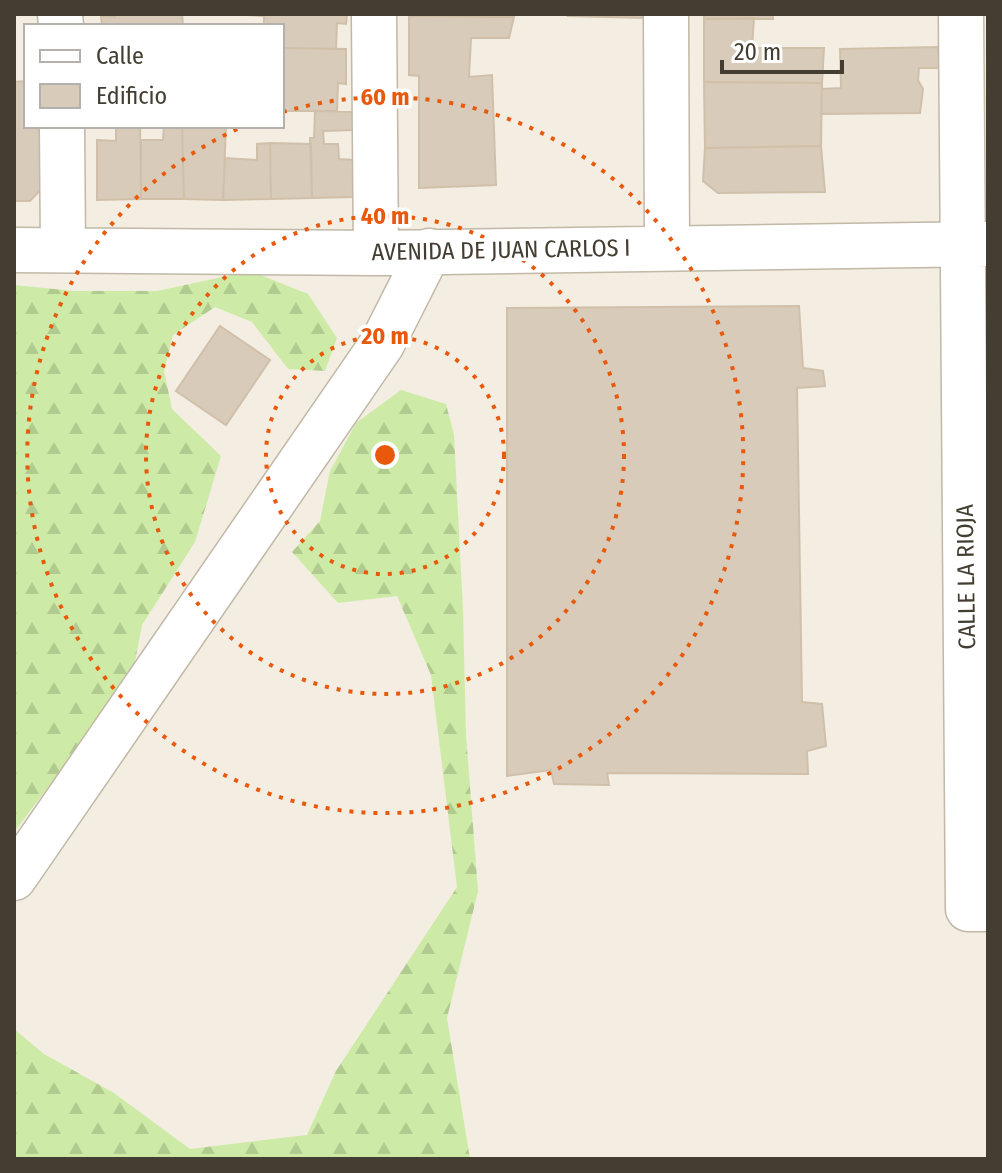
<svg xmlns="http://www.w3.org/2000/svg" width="1002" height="1173" font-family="'Fira Sans Condensed',sans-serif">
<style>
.forest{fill:url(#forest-firs)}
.building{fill:#d8cbb9;stroke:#d0c0a9;stroke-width:2}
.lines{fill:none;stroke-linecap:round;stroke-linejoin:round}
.minor-casing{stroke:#c1b8a7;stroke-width:47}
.minor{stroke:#fff;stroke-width:44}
.ring{fill:none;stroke:#e8590c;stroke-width:4;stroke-dasharray:4 8}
.labels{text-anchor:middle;stroke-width:7;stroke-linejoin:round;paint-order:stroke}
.street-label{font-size:24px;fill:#443d32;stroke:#fff}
.centre{fill:#e8590c;stroke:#fff;stroke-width:4}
.ring-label{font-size:24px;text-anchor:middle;font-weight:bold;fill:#e8590c;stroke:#fff;stroke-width:7;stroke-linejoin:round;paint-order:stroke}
</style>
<defs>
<pattern id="forest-firs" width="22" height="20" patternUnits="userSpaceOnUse" patternTransform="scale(2)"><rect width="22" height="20" fill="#cdeba6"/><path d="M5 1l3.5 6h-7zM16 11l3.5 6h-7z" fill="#b1ca8f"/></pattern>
</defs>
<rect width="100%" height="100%" fill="#f3ede2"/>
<path class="forest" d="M 250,271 L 308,294 L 337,338 L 325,371 L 288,369 L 252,322 L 215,307 L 173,335 L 164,371 L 172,409 L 221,456 L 195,542 L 142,625 L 132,677 L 14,832 L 14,285 L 74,291 L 157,291 Z
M 401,390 L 446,404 L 454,435 L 463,611 L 466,735 L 478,891 L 447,1018 L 470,1159 L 14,1159 L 14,1029 L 44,1054 L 114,1093 L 190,1149 L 307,1135 L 336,1071 L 457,887 L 431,675 L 397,596 L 338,603 L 292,552 L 320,521 L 330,471 L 356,423 Z"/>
<path class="building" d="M 115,14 L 182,14 L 183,26 L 102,26 L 101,16 L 115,17 Z
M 227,14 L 347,14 L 346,24 L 337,23 L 336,49 L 282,48 L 282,26 L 264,26 L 264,16 Z
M 409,14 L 492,14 L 492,17 L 409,16 Z
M 569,14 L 647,14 L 647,18 L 568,16 Z
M 704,14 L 773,14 L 773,19 L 704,19 Z
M 409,16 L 514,17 L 509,38 L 471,38 L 469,77 L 492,75 L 496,185 L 419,188 L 419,76 L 409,75 Z
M 754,18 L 752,48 L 824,48 L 822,83 L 704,82 L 704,19 Z
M 938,47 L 940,68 L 919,68 L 918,80 L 923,89 L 920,113 L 821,114 L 822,89 L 841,88 L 840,49 Z
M 282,48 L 346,49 L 346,84 L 338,83 L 337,111 L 282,111 Z
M 26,81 L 26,126 L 43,126 L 43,187 L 30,201 L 14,201 L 14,82 Z
M 704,82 L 822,83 L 821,146 L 705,148 Z
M 315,111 L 355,112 L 353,130 L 323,131 L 324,144 L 338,144 L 339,159 L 354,160 L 354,197 L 312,198 L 310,138 L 314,138 Z
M 116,126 L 140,126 L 141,199 L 97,200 L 97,140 L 116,141 Z
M 164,126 L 182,126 L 184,199 L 141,199 L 141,140 L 163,140 Z
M 182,126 L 226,126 L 223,200 L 184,199 Z
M 270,143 L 271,199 L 223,200 L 225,158 L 257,160 L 257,144 Z
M 270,143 L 311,144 L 312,198 L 271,199 Z
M 821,146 L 825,192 L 718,193 L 703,181 L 705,148 Z
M 799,306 L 803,368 L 823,371 L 825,386 L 797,388 L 802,702 L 822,704 L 826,746 L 807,751 L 808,774 L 607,773 L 609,785 L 554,784 L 551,770 L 507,776 L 507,308 Z
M 220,326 L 270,360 L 226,425 L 176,391 Z"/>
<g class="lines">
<g class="minor-casing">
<path id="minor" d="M 60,14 L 61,26
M 374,14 L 376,253
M 666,14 L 667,248
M 961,14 L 968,909 L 988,909
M 62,126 L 63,250
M 14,250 L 376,253 L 988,244
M 14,878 L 382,344 L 429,251"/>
</g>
<use href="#minor" class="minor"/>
</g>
<g class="ring">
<circle cx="385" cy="455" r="119"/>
<circle cx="385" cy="455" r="239"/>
<path d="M283 112A358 358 0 1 1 242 127"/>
</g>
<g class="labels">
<g class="street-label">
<text transform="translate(501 250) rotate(-1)" y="8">AVENIDA DE JUAN CARLOS I</text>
<text transform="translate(966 577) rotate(-91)" y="8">CALLE LA RIOJA</text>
</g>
</g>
<circle cx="385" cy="455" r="12" class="centre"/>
<g class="ring-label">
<text x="385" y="105">60 m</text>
<text x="385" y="224">40 m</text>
<text x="385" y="344">20 m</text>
</g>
<rect width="1002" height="1173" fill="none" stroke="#443d32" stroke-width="32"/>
<rect x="24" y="24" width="260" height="104" fill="#ffffff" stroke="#b4b1ad" stroke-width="2"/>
<rect x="40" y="50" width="40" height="12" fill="#ffffff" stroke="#b4b1ad" stroke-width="2"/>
<text x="96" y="64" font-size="24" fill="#443d32">Calle</text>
<rect x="40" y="84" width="40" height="24" fill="#d8cbb9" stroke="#b4b1ad" stroke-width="2"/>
<text x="96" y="104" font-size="24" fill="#443d32">Edificio</text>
<path d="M722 60v12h120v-12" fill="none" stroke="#443d32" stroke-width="4"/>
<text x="734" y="60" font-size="24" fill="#443d32" stroke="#ffffff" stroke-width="6" paint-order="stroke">20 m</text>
</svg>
